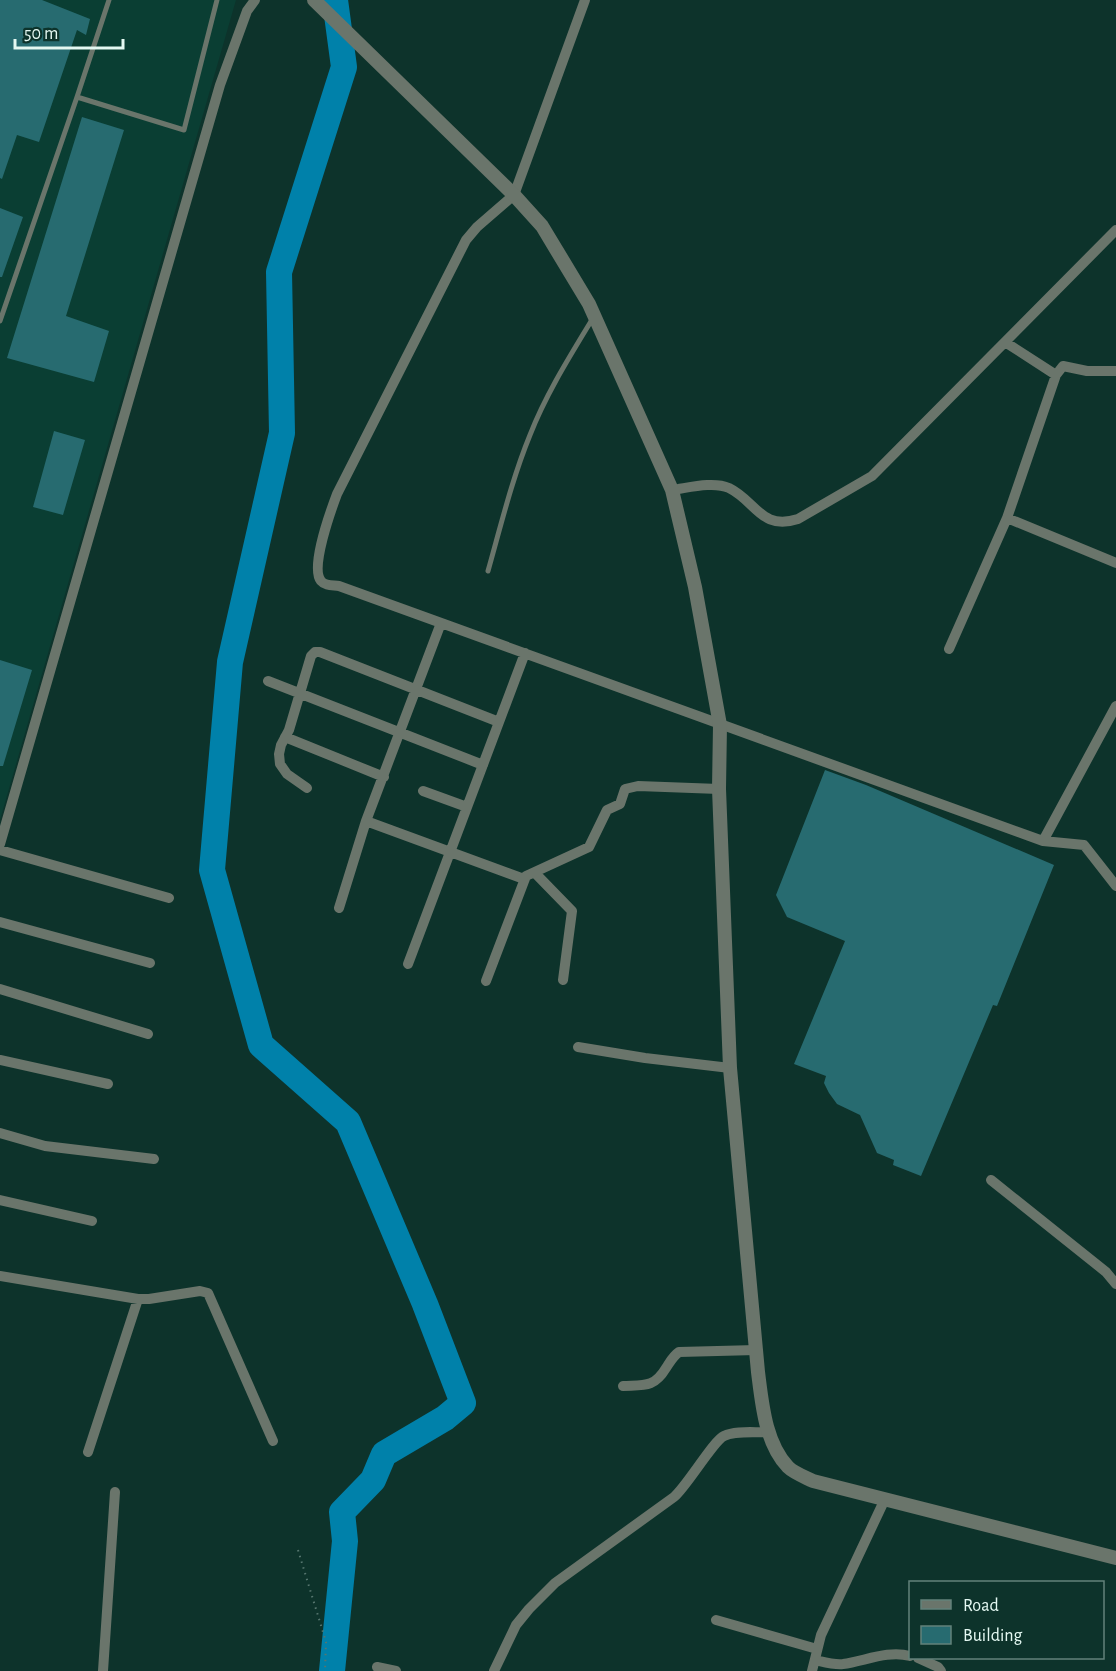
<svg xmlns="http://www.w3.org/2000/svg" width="1116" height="1671" font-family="'Alegreya Sans',sans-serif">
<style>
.built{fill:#0a3e33}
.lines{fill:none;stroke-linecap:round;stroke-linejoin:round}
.river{stroke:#0081aa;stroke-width:26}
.building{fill:#276b70}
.path{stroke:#56766f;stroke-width:2;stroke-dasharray:1.5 4.5;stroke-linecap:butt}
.service{stroke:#6a756b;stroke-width:5}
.minor{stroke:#6a756b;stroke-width:10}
.tertiary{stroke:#6a756b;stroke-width:14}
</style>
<rect width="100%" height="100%" fill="#0d332b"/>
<path class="built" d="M 0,0 L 236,0 L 0,820 Z"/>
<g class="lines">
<path class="river" d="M 332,1671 L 345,1541 L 342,1512 L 373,1480 L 384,1454 L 445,1418 L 463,1403 L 425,1304 L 348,1122 L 261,1045 L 212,870 L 230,662 L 282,433 L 279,272 L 344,67 L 335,0"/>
</g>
<path class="building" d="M 0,0 L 42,0 L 90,19 L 86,35 L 77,30 L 39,142 L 17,135 L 2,179 L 0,178 Z
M 82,117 L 124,130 L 66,316 L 109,331 L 94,382 L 7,358 Z
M 0,208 L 23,217 L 2,277 L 0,277 Z
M 54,431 L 85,440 L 63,515 L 33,507 Z
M 0,660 L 32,670 L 3,766 L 0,766 Z
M 825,770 L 866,785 L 1054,865 L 997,1006 L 993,1005 L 921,1176 L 893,1165 L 894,1160 L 877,1153 L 860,1115 L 837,1104 L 829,1093 L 824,1083 L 826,1076 L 794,1064 L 845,941 L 787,917 L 776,895 Z"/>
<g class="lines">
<path class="path" d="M 298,1550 L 326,1642 L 325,1671"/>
<path class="service" d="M 77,97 L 184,130 L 217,0
M 0,321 L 77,97 L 109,0
M 488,571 C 501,525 512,479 530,435 C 546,394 570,356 593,318"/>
<path class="minor" d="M 585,0 L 514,195 L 477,227 L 466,240 L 337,494 C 331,510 310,568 321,581 C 325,586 333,585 339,586 L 1043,841 L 1116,706
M 1005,342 L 1056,375 L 1063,366 L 1087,371 L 1116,371
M 672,490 C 688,488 713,481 729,488 C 756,501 761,531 798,519 L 872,476 L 1116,230
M 1007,518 L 1116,563
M 949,649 L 1007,518 L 1056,375
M 268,681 L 483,765
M 285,737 L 384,777
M 307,788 L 287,774 L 280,764 L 279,754 L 281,745 L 289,730 L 311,656 L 315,652 L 320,652 L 499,722
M 423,791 L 467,807
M 366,821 L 524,879
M 1043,841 L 1084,845 L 1116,886
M 0,844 L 220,85 L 247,11 L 255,0
M 0,850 L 169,898
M 535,873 L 572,911 L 563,980
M 339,908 L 366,821 L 441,623
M 0,922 L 150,963
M 408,964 L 525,653
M 486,981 L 526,876 L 589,847 L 607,810 L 620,804 L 625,789 L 638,786 L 719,789
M 0,989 L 148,1034
M 578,1047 L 645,1058 L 730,1068
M 0,1060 L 108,1084
M 0,1133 L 45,1146 L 154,1159
M 991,1180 L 1106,1272 L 1116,1284
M 0,1200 L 92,1221
M 0,1276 L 138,1299 L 149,1299 L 200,1291 L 208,1293 L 273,1441
M 623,1386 C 644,1385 654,1388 666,1368 C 670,1362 673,1356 679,1352 L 756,1350
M 88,1452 L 138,1299
M 716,1620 L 817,1649
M 918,1658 L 938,1667 L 941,1671
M 815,1660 C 824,1662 834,1665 843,1664 C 865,1661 888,1650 910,1656
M 377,1667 L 396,1671
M 103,1671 L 115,1492
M 494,1671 L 516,1625 L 529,1609 L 555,1583 L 674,1497 C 687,1486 714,1440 724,1436 C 736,1430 756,1433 770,1432
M 812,1671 L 821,1635 L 885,1499"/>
<path class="tertiary" d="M 314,0 L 514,195 L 542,226 L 589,304 L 672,490 L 695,587 L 720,725 L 719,789 L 730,1068 L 758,1372 C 762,1403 765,1443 788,1467 C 794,1473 805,1477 813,1481 L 1116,1558"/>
</g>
<rect x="909" y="1581" width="195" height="78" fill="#0d332b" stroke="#63827b" stroke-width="1.5"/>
<rect x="921" y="1600" width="30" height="9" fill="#6a756b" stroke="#63827b" stroke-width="1.5"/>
<text x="963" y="1611" font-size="18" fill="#e4f8f2">Road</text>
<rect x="921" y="1626" width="30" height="18" fill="#276b70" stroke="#63827b" stroke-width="1.5"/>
<text x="963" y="1641" font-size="18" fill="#e4f8f2">Building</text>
<path d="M15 39v9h108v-9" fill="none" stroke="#e4f8f2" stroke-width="3"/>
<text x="24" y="39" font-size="18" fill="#e4f8f2" stroke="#0d332b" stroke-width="4.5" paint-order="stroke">50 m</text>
</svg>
